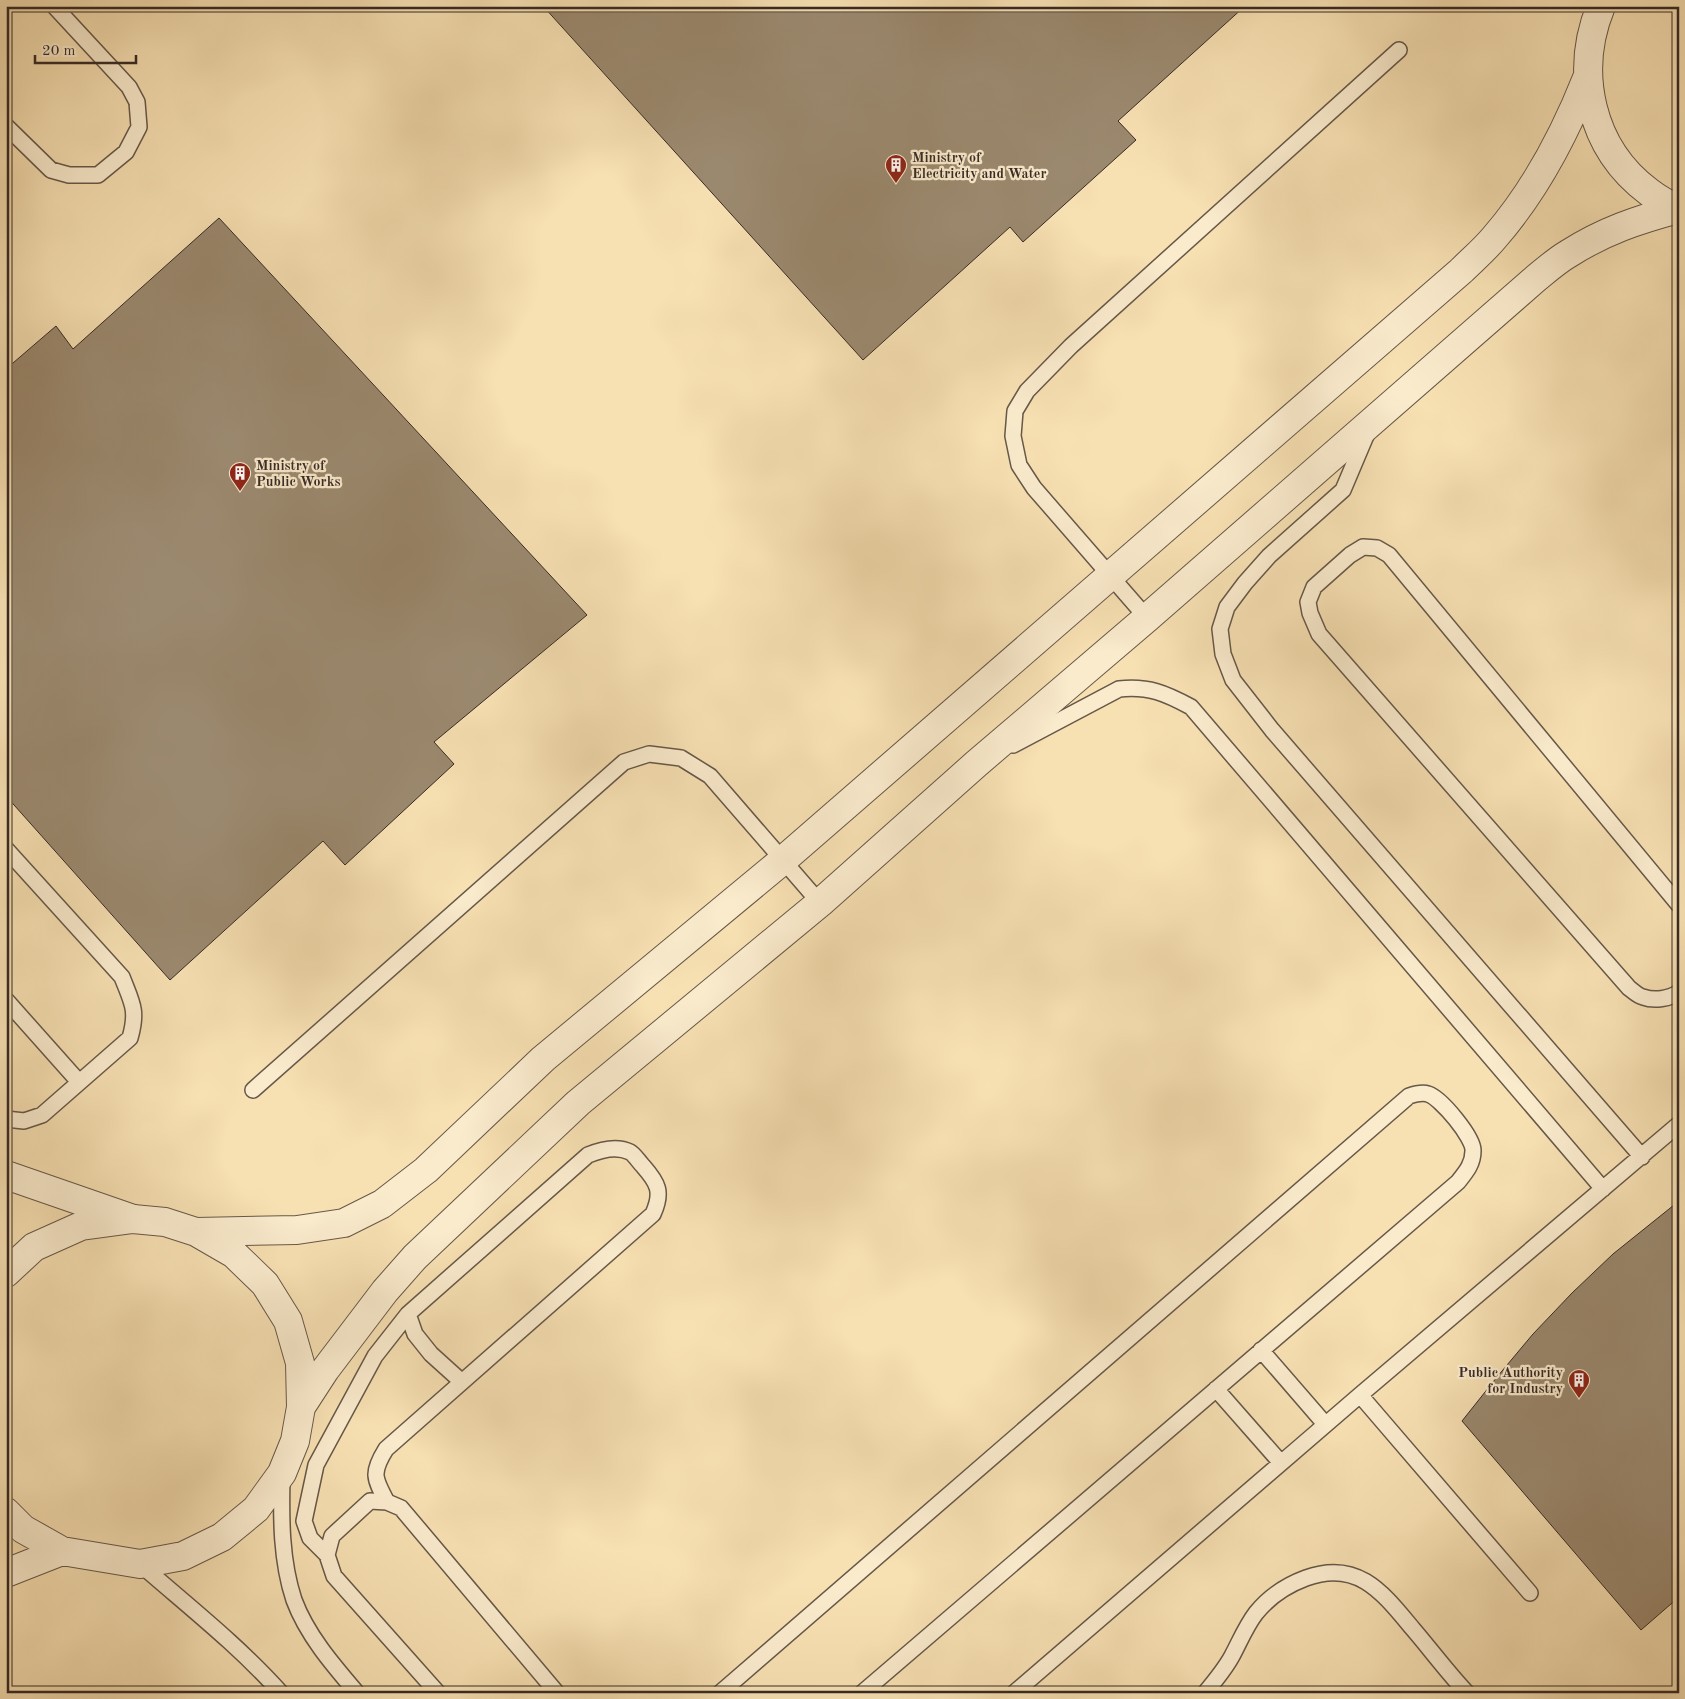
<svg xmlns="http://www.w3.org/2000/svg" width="1685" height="1699" font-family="'Old Standard TT',serif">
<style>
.building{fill:#9b896f;stroke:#372a26}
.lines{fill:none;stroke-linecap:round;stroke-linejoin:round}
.service-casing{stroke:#675849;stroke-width:18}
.minor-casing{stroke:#675849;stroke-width:30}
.tertiary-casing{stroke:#675849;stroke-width:30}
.service{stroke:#faebcd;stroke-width:15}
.minor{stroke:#faebcd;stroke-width:28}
.tertiary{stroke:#faebcd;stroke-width:28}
.labels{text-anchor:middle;stroke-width:4.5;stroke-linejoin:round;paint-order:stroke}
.poi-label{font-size:14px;font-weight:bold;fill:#372a26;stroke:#faebcd;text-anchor:start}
</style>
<rect width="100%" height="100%" fill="#f7e0b2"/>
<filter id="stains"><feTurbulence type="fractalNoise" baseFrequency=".004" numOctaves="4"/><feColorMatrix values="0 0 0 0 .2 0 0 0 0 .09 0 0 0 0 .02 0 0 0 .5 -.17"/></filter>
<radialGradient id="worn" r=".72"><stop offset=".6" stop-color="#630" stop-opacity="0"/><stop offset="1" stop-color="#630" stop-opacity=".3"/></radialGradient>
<path class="building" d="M 543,6 L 1245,6 L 1118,121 L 1136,140 L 1023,242 L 1010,227 L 863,360 Z
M 219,218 L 587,615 L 434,742 L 454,764 L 345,865 L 323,841 L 170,980 L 6,796 L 6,369 L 56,326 L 73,349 Z
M 1679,1201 L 1679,1597 L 1641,1630 L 1462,1421 L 1497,1377 L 1533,1334 L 1572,1293 L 1613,1254 Z"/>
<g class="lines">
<g class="service-casing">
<path id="service" d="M 6,126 L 51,170 L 69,175 L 98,175 L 126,152 L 139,127 L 137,102 L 129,87 L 54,6
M 1368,431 L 1343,490 L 1269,556 L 1245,583 L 1227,607 L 1220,629 L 1223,654 L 1233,680 L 1272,730 L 1642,1157
M 1147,618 L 1034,488 L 1019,465 L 1013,436 L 1015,411 L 1027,391 L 1071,346 L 1399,50
M 1013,745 L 1119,689 C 1149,686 1165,693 1191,707 L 1603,1189
M 6,849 L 122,977 C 132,1003 138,1010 130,1038 L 42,1115 L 24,1121 L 6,1119
M 1679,905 L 1389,555 L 1377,548 L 1363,547 L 1350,555 L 1314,587 L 1308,602 L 1310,613 L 1319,634 L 1629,988 C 1633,991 1638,996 1643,997 C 1654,1001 1670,999 1679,992
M 6,1000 L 79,1082
M 253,1090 L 624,762 L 649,754 L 681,758 L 710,776 L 820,903
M 408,1314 L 415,1334 L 431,1354 L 462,1382
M 1261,1350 L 1325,1424
M 1216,1389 L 1281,1463
M 1360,1395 L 1530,1593
M 282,1478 C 281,1518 281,1561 294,1600 C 307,1635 333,1665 357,1693
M 327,1555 L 310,1538 L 304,1521 L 316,1465 L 375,1356 L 408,1314 L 588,1155 C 600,1150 616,1145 630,1152 C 634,1154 639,1162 643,1166 C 658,1183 663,1192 653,1214 L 386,1449 C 371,1473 374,1478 387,1502
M 140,1564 C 188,1606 238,1645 281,1693
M 438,1693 L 334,1576 L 327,1555 L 332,1536 L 370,1501 L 387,1502 L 401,1508 L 557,1693
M 720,1693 L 1409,1096 C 1415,1094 1422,1092 1428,1094 C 1441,1098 1474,1138 1473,1151 C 1473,1164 1466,1172 1458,1182 L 862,1693
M 1014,1693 L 1360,1395 L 1679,1124
M 1205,1693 C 1215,1681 1225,1669 1232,1656 C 1240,1641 1246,1626 1256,1613 C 1269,1597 1287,1585 1306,1578 C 1358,1559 1383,1593 1413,1629 C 1431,1650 1448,1673 1467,1693"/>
</g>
<g class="minor-casing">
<path id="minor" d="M 6,1175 L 133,1219"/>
</g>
<g class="tertiary-casing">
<path id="tertiary" d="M 1601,6 C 1574,72 1590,148 1649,192 C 1658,199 1669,205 1679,210
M 196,1232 L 297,1230 L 344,1223 L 382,1204 L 426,1170 L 543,1059 L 782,861 L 1461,271 C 1472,260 1484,250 1494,238 C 1535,191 1564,136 1587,78
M 6,1273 L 34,1247 L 81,1226 L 133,1219 L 165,1222 L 196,1232 L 234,1254 L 265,1284 L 288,1321 L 300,1363 L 301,1407 L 295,1441 L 282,1473 L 256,1509 L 222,1537 L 183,1556 L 140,1564 L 62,1551 L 23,1529 L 6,1512
M 301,1407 L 325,1370 L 385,1291 L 415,1257 L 578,1103 L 820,903 L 976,764 L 1147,618 L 1534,280 C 1545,271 1556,261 1568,254 C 1604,231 1637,220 1678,209
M 6,1573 L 62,1551"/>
</g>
<use href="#service" class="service"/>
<use href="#minor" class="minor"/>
<use href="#tertiary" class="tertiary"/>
</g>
<defs>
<g id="building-pin" transform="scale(1.125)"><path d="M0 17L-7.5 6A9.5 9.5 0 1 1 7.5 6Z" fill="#8f2418" stroke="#faebcd"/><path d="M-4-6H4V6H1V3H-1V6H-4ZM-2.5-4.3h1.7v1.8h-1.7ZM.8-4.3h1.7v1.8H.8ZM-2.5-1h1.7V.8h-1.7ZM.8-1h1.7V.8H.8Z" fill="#fff"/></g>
</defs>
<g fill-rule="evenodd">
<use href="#building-pin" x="896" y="165"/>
<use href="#building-pin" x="240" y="473"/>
<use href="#building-pin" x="1579" y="1380"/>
</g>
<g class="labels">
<g class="poi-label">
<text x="912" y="162">Ministry of<tspan x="912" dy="16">Electricity and Water</tspan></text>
<text x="256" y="470">Ministry of<tspan x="256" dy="16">Public Works</tspan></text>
<text x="1563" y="1377" text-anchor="end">Public Authority<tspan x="1563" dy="16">for Industry</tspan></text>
</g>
</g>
<rect width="1685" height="1699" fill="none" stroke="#f7e0b2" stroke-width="25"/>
<rect x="8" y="8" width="1670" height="1684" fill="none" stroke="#372a26" stroke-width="2.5"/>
<rect x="12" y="12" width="1660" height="1674" fill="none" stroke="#372a26"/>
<path d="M35 55v8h101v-8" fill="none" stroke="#372a26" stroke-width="2.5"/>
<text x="42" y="55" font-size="15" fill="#372a26" stroke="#faebcd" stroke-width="4" paint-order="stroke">20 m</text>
<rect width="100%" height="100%" filter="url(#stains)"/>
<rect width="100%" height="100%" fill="url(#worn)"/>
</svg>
